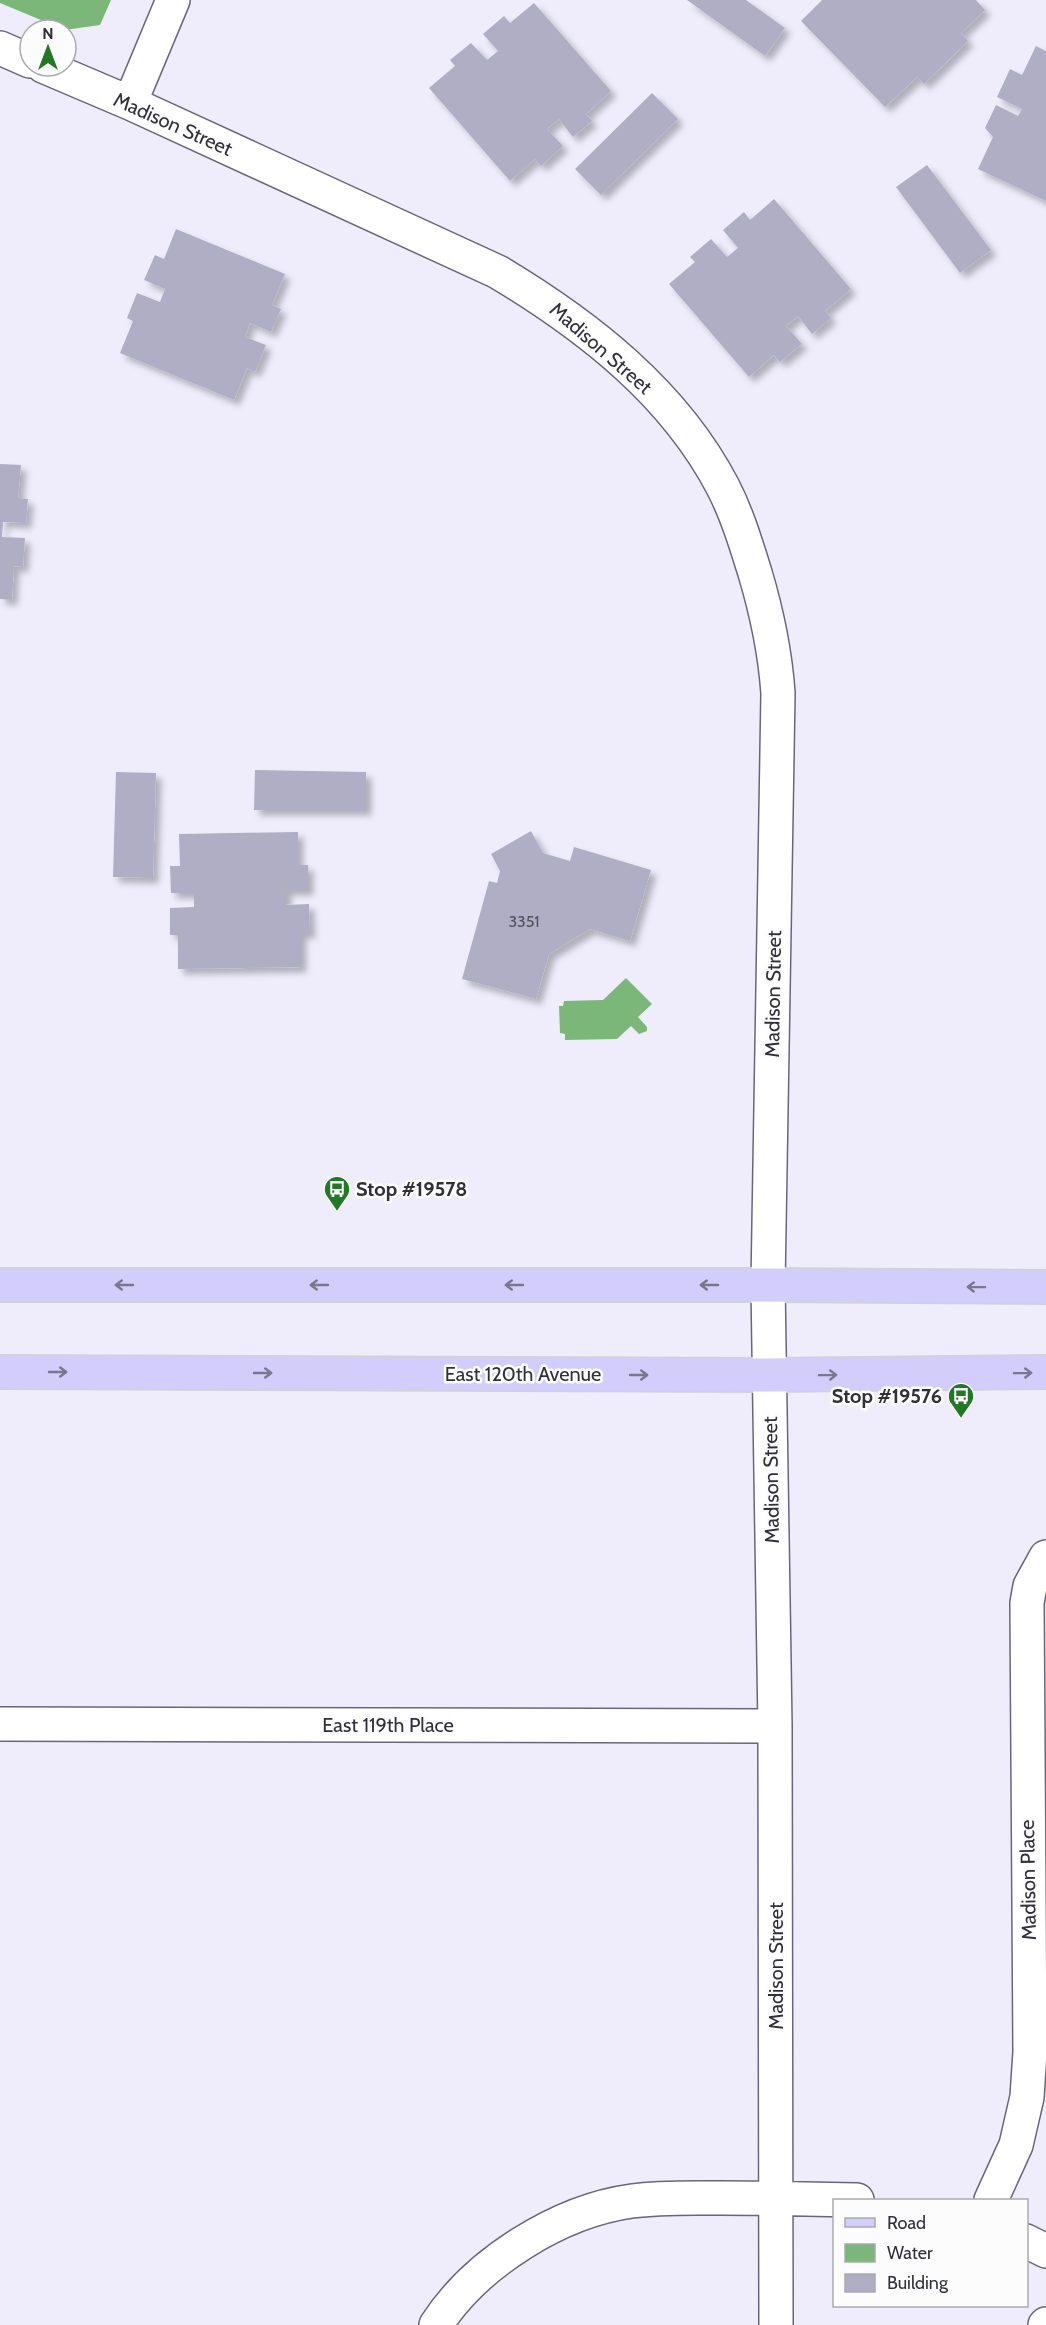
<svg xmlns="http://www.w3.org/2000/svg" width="1046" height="2325" font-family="Cabin,sans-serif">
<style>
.water{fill:#7cb77a}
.building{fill:#b0aec5;filter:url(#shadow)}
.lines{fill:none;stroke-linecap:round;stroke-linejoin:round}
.minor-casing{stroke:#68667b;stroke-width:36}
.major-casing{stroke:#d2d1d3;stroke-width:36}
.minor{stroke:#fff;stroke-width:33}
.major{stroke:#d2cdfa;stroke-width:33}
.oneway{stroke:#797790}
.labels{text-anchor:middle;stroke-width:5;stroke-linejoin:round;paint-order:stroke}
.number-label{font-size:16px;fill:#51505c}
.street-label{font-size:20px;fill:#313039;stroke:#fcfcfc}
.poi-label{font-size:20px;font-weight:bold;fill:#313039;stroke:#fcfcfc;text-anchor:start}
</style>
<defs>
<filter id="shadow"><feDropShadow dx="5.5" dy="5.5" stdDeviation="3" flood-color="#0004"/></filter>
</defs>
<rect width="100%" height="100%" fill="#efedfc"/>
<path class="water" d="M 0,0 L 111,0 L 100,25 L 65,30 L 0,3 Z
M 626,978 L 652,1004 L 638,1017 L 647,1027 L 647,1031 L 639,1034 L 631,1026 L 617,1039 L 565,1040 L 565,1034 L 560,1033 L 559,1006 L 563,1006 L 564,1001 L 603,1000 Z"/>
<path class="building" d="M 687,0 L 746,0 L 785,28 L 765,56 Z
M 822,0 L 976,0 L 985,10 L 961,33 L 968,41 L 924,84 L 917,77 L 885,107 L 801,21 Z
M 534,3 L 611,91 L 586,114 L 592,121 L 573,137 L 559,119 L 547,129 L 563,146 L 541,166 L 535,159 L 510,181 L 429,88 L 455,66 L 450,60 L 471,43 L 487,60 L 498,51 L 483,34 L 504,16 L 510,23 Z
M 1036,46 L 1046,51 L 1046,201 L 978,169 L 993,137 L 985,128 L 996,105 L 1018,116 L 1022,109 L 997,97 L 1010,69 L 1022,75 Z
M 652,93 L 678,119 L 601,195 L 575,169 Z
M 927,165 L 991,250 L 960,273 L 896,187 Z
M 774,199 L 851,289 L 825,311 L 831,318 L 812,334 L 798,316 L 786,326 L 802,344 L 780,362 L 774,355 L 749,377 L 669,284 L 695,262 L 690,257 L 711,239 L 727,257 L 738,248 L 723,230 L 744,212 L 750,220 Z
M 176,229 L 285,274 L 272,305 L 281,309 L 271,332 L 250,323 L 245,337 L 266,345 L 255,372 L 247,368 L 234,400 L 120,353 L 133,321 L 127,318 L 137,293 L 160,302 L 165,289 L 144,280 L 155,255 L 164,259 Z
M 0,464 L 21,465 L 18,498 L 28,499 L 26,523 L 3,522 L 2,537 L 25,538 L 23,567 L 14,566 L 12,600 L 0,599 Z
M 255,770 L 366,772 L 366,810 L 254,810 Z
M 116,772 L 156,773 L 153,878 L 113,877 Z
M 531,831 L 543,853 L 570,861 L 574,847 L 651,870 L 630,941 L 590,929 L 549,954 L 536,999 L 462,979 L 489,881 L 497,883 L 500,871 L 491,854 Z
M 298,832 L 298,865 L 308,865 L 308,890 L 286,890 L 286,905 L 309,904 L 310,933 L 301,933 L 301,967 L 178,969 L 178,935 L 170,935 L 170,908 L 194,907 L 194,893 L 171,893 L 170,866 L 180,866 L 179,834 Z"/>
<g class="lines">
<g class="minor-casing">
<path id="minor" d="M 0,48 L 30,61
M 43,66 L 130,103 L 498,272 C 588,326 674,393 723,487 C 737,514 746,544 755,573 C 767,613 775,651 778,693 L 768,1285 L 775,1726 L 776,2325
M 130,103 L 173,0
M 0,1724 L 775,1726
M 991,2200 L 1016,2145 L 1027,2097 L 1030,2052 L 1027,1603 L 1030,1586 L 1046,1557
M 1026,2241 L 1046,2251
M 436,2325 C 476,2263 559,2211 632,2201 C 661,2197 691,2198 719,2198 C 765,2198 811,2199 857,2200
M 1045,2325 L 1046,2324"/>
</g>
<g class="major-casing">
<path id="major" d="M 0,1285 L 768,1285 L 1046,1287
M 0,1372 L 769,1375 L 1046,1372"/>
</g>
<use href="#minor" class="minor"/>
<use href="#major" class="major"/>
</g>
<defs><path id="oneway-shaft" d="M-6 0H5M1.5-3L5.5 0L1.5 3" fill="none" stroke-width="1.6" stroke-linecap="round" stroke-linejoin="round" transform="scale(1.5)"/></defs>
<g class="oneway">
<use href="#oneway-shaft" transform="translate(124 1285) rotate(180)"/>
<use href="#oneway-shaft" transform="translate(319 1285) rotate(180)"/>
<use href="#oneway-shaft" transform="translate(514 1285) rotate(180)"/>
<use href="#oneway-shaft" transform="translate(709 1285) rotate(180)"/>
<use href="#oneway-shaft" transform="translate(976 1287) rotate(-179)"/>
<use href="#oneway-shaft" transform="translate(58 1372)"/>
<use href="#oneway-shaft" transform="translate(263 1373)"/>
<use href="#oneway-shaft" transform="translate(1023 1373) rotate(-1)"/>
<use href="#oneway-shaft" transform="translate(639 1375)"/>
<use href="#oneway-shaft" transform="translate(828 1375) rotate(-1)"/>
</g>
<defs>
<g id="bus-pin" transform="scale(1.35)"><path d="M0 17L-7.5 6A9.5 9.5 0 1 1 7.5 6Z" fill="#227825" stroke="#fcfcfc"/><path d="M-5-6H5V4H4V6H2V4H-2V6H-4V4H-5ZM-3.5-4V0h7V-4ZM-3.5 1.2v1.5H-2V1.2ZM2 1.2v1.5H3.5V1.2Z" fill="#fff"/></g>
</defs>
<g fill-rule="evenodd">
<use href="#bus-pin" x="337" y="1189"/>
<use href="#bus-pin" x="961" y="1396"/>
</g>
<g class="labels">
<g class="number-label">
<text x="524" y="927">3351</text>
</g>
<g class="street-label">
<text transform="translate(173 124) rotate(24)" y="7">Madison Street</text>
<text transform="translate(601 348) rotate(41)" y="7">Madison Street</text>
<text transform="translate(773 994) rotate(-89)" y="7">Madison Street</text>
<text x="523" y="1381">East 120th Avenue</text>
<text transform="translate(771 1480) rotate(-91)" y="7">Madison Street</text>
<text x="388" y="1732">East 119th Place</text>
<text transform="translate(1028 1880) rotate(-91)" y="7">Madison Place</text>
<text transform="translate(776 1966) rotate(-90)" y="7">Madison Street</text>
</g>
<g class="poi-label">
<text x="356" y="1196">Stop #19578</text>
<text x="942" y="1403" text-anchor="end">Stop #19576</text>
</g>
</g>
<rect x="833" y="2199" width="195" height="108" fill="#fcfcfc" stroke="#abaaae" stroke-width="1.5"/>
<rect x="845" y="2218" width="30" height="9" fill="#d2cdfa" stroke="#abaaae" stroke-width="1.5"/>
<text x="887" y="2229" font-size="18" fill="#313039">Road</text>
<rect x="845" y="2244" width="30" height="18" fill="#7cb77a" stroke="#abaaae" stroke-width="1.5"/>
<text x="887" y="2259" font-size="18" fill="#313039">Water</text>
<rect x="845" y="2274" width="30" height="18" fill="#b0aec5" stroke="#abaaae" stroke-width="1.5"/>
<text x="887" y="2289" font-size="18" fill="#313039">Building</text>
<g transform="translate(48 48)"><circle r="28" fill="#fcfcfc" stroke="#abaaae" stroke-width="1.5"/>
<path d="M0-4.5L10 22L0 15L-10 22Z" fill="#227825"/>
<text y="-9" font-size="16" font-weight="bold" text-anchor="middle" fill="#313039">N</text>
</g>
</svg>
